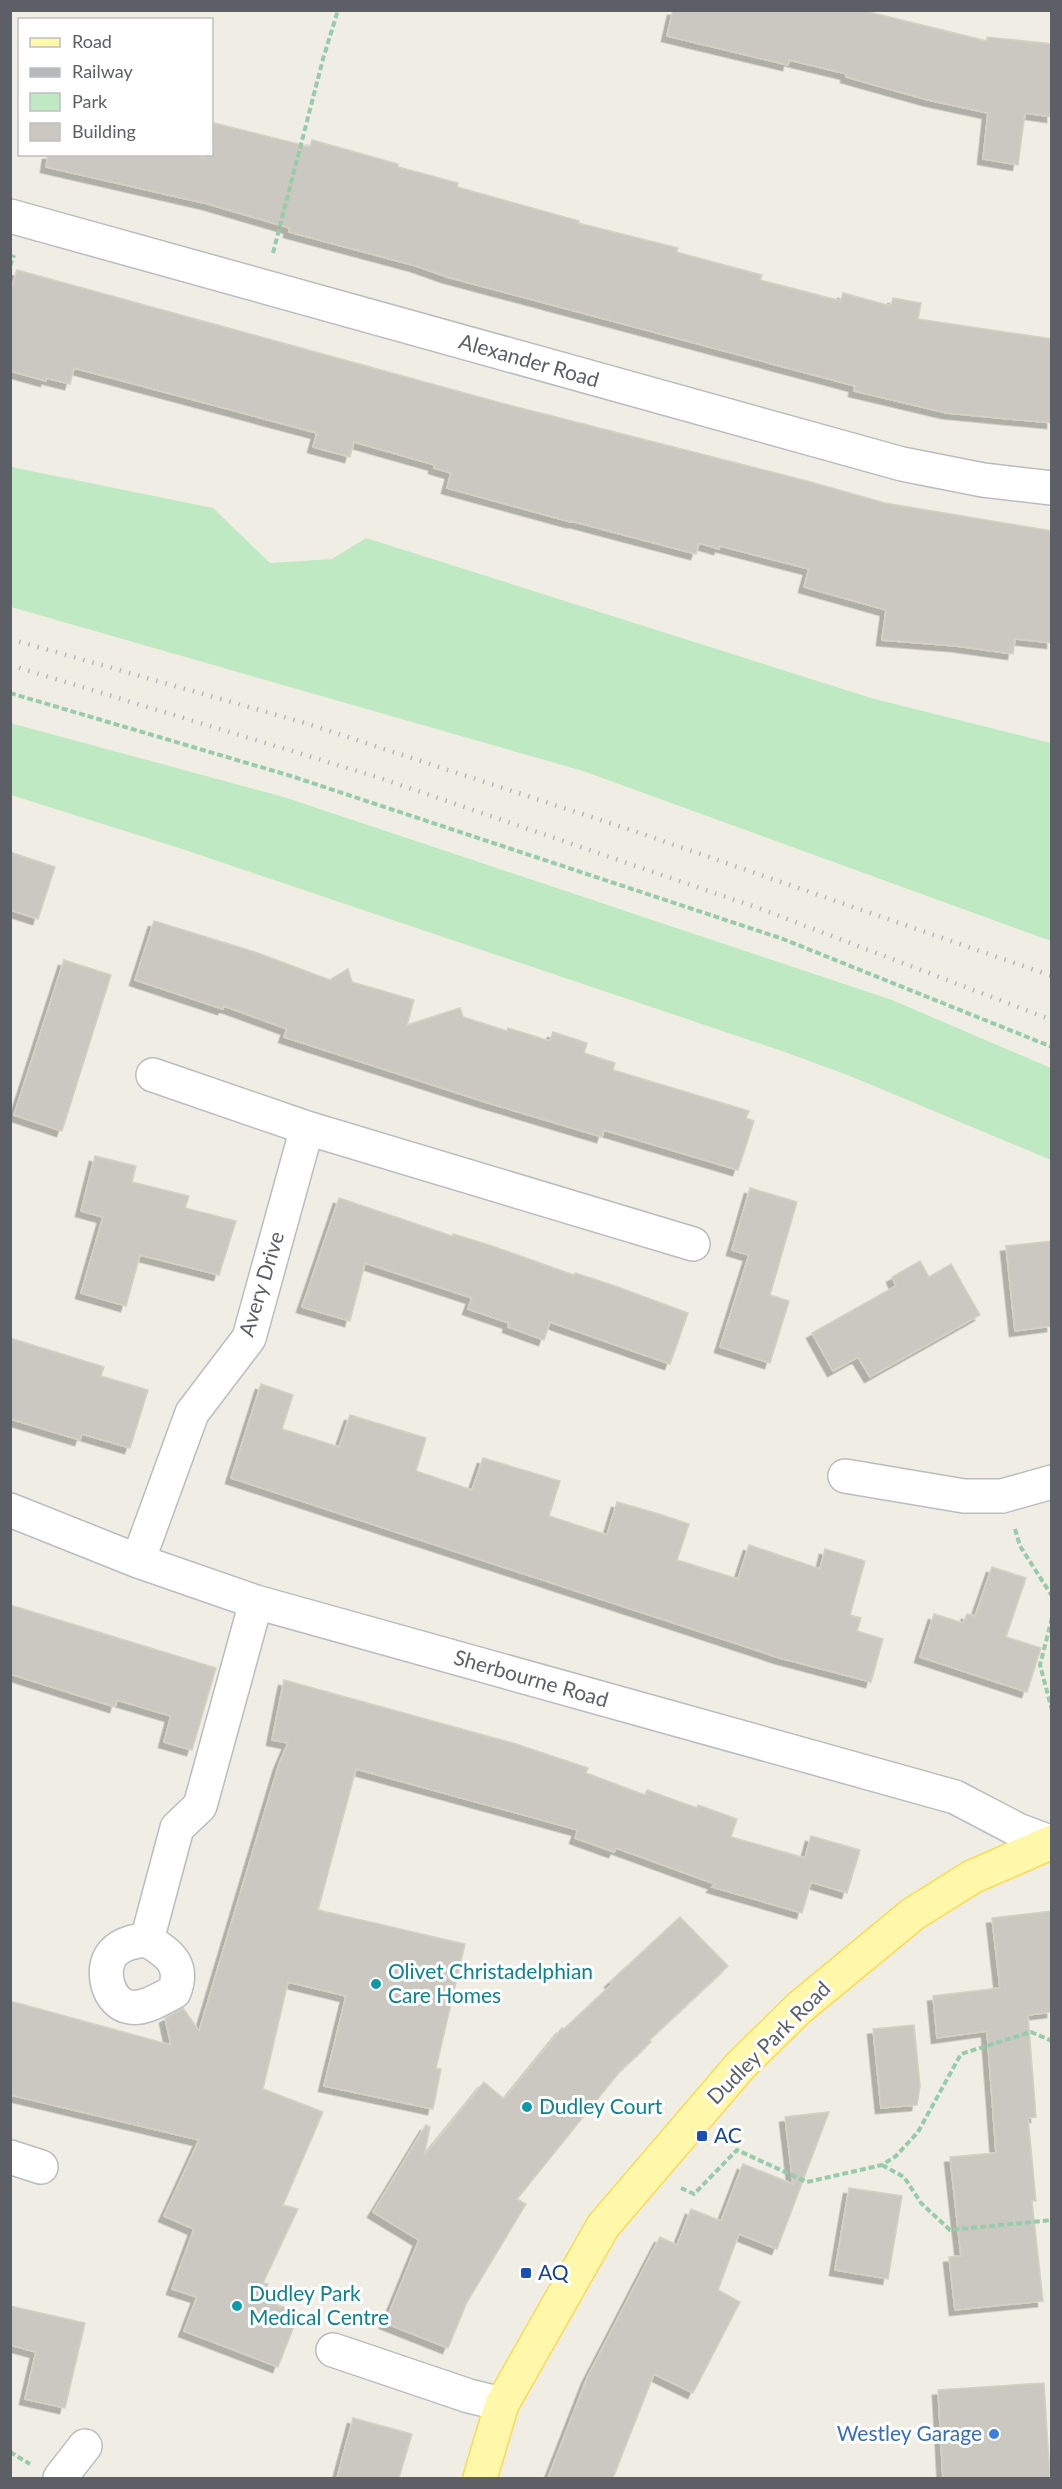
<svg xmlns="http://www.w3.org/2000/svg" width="1062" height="2489" font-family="Lato,sans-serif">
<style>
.green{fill:#bfe9c2}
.building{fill:#cbc8c1;stroke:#d5d1c2;stroke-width:1.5;filter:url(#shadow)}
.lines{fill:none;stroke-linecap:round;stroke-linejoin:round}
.minor-casing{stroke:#b9bcc1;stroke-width:36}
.major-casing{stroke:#fcda51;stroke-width:36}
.path{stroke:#97cbaa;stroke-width:4;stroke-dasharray:6 3;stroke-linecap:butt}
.minor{stroke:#fff;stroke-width:33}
.major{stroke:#fff8aa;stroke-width:33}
.rail{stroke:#b7b8b9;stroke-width:4.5;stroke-dasharray:1.5 8;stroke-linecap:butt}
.culture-dot{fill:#0f9aa8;stroke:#fff;stroke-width:2}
.transit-dot{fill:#1a4fb4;stroke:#fff;stroke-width:2}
.shop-dot{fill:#3f7fe0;stroke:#fff;stroke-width:2}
.labels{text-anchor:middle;stroke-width:6;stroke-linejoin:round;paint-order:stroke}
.street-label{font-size:21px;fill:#5c6066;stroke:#fff}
.culture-label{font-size:21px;fill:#0d838f;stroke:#fff;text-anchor:start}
.transit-label{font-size:21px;fill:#164399;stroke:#fff;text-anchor:start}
.shop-label{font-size:21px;fill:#366cbe;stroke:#fff;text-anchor:end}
</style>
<defs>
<filter id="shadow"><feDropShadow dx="-5.5" dy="5.5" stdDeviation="0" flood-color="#0004"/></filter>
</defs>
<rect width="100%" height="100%" fill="#f0eee4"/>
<path class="green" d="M 11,467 L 213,508 L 270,563 L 332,559 L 366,538 L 871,698 L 1051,743 L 1051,941 L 583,771 L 11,607 Z
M 10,723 L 284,797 L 892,1000 L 1051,1068 L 1051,1160 L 850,1076 L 782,1051 L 179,848 L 11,795 Z"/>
<path class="building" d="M 673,10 L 861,10 L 987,41 L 987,37 L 1052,44 L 1052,117 L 1025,113 L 1018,165 L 983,159 L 988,113 L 928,100 L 846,77 L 847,74 L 789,60 L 788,65 L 667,36 Z
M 214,123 L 310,147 L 312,140 L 398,164 L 398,167 L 458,183 L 457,187 L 579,221 L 578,223 L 678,248 L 676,252 L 762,275 L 760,280 L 803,291 L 841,301 L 843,293 L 891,306 L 893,298 L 921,303 L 918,319 L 1052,339 L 1052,423 L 947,413 L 854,391 L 855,386 L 447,277 L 416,266 L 289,232 L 290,228 L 208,204 L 46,167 L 48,154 L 192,154 L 204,158 L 205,154 L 212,154 Z
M 17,270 L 501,403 L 807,481 L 885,503 L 1052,531 L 1052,643 L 1015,639 L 1013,654 L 956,646 L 882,640 L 886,610 L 804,587 L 809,569 L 720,546 L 719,549 L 699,543 L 696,554 L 571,521 L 571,522 L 447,488 L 451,473 L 434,468 L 435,465 L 354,442 L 350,457 L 313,447 L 317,433 L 74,368 L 70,384 L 46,378 L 46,381 L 10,371 L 10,293 Z
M 10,852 L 55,867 L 38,919 L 10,910 Z
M 154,921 L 255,952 L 330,980 L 348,969 L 352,982 L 414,1000 L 407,1025 L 460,1008 L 463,1017 L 507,1031 L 508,1028 L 550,1041 L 553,1032 L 587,1043 L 584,1053 L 615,1063 L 613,1070 L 749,1111 L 746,1118 L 754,1121 L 738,1170 L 604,1130 L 602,1137 L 485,1102 L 284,1037 L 287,1029 L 224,1006 L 223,1009 L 135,980 Z
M 64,960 L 111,975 L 62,1131 L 14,1115 Z
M 95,1156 L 136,1166 L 132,1182 L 189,1196 L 185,1208 L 236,1221 L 219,1275 L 140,1255 L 126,1306 L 81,1293 L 103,1217 L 81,1211 Z
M 750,1188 L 797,1202 L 770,1295 L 789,1301 L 770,1363 L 720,1347 L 749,1255 L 732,1250 Z
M 339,1198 L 452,1236 L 453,1234 L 492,1246 L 574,1275 L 575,1273 L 615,1286 L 688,1313 L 670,1364 L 550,1322 L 544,1340 L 508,1327 L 509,1323 L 468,1309 L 472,1298 L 365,1263 L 350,1321 L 302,1307 Z
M 1052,1241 L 1052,1326 L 1015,1331 L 1006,1246 Z
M 920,1261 L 929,1277 L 951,1264 L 980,1315 L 870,1377 L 858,1357 L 833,1371 L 812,1333 L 896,1286 L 892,1277 Z
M 10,1338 L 104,1367 L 101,1376 L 148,1390 L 130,1448 L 82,1434 L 80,1440 L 10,1419 Z
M 261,1384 L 293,1395 L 282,1429 L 339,1447 L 350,1415 L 426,1438 L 416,1471 L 472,1490 L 483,1458 L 560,1481 L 549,1516 L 607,1535 L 617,1502 L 659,1514 L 689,1524 L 677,1560 L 738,1579 L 749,1545 L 820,1569 L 825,1549 L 865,1561 L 850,1615 L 861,1618 L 857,1631 L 883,1639 L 871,1682 L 780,1658 L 231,1478 Z
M 992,1567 L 1026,1578 L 1006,1637 L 1041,1648 L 1027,1692 L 920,1657 L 934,1614 L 963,1623 L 967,1614 L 975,1616 Z
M 10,1605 L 216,1668 L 192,1750 L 164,1742 L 171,1716 L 117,1700 L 115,1707 L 10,1674 Z
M 284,1680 L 516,1744 L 588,1768 L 586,1773 L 645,1795 L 647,1790 L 697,1808 L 698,1805 L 737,1819 L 731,1837 L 805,1858 L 811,1836 L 860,1850 L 847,1893 L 811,1882 L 802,1913 L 712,1887 L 715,1884 L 616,1848 L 614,1852 L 575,1838 L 578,1830 L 356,1769 L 318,1910 L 465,1944 L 436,2068 L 441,2069 L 433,2109 L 324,2086 L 346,1996 L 288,1982 L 263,2089 L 323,2112 L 283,2205 L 298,2209 L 263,2283 L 268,2284 L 262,2299 L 299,2313 L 278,2367 L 184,2331 L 197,2297 L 172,2289 L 194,2229 L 164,2216 L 199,2140 L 10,2095 L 10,2001 L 171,2045 L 165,2018 L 183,2008 L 199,2031 L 279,1764 L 288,1743 L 272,1740 Z
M 1052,1911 L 1052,2012 L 1028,2015 L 1036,2117 L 1028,2118 L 1036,2201 L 1032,2201 L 1043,2301 L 955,2310 L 949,2257 L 961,2256 L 950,2157 L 996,2153 L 987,2031 L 937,2038 L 933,1996 L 1000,1988 L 992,1918 Z
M 680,1917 L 728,1966 L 649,2040 L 651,2042 L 621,2070 L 517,2199 L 526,2204 L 467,2302 L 448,2348 L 385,2323 L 419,2240 L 373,2212 L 426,2125 L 430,2127 L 424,2156 L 484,2082 L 504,2099 L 562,2028 L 564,2029 L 612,1984 L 610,1982 Z
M 914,2025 L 920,2086 L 917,2105 L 881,2108 L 873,2029 Z
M 829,2112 L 777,2249 L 739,2234 L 718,2290 L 740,2302 L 693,2393 L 654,2374 L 613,2478 L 548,2478 L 587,2378 L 660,2237 L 677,2245 L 691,2209 L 721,2221 L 743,2164 L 793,2184 L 785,2117 Z
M 849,2188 L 902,2196 L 888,2279 L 835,2270 Z
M 10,2306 L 85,2323 L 65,2408 L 25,2399 L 36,2352 L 10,2345 Z
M 1044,2383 L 1050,2478 L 943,2478 L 938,2390 Z
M 353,2418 L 412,2434 L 399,2478 L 337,2478 Z"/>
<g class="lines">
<g class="minor-casing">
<path id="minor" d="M 10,216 L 902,464 L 983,480 L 1052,488
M 153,1075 L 307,1128
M 845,1476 L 964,1496 L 1002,1496 L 1052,1482
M 10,1510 L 138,1561 L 256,1602 L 955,1797 L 1018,1830 L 1050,1842
M 138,1561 L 192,1413 L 249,1338 L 307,1128 L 693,1244
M 147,1940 C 169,1953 185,1965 174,1992 C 161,1998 145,2010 130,2007 C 108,2004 99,1969 113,1953 C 122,1943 135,1941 147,1940 L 177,1828 L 200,1806 L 256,1602
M 10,2157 L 41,2167
M 333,2350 L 469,2396 L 502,2404
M 60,2478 L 85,2446"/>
</g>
<g class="major-casing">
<path id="major" d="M 480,2478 L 502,2404 L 603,2226 L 740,2066 L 799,2008 L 913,1914 L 972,1877 L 1052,1842"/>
</g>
<path class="path" d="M 273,253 L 323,59 L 338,10
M 10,266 L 14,255
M 10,693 L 291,776 L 783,939 L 1052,1047
M 1015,1529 L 1020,1546 L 1052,1596
M 1052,1618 L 1040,1665 L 1052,1710
M 882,2165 L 904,2177 L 921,2203 L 950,2230 L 1052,2220
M 681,2188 L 694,2194 L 737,2150 L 807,2182 L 882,2165 L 896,2156 L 918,2132 L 961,2054 L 1031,2032 L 1052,2041
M 10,2452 L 30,2464"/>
<use href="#minor" class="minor"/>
<use href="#major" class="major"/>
<path class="rail" d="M 10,639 L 305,723 L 634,831 L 1052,976
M 10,665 L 377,777 L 761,909 L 1052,1020"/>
</g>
<g class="culture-dot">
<circle cx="376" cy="1984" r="6"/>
<circle cx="527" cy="2107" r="6"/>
<circle cx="237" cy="2306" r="6"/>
</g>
<g class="transit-dot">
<rect x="696" y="2130" width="12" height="12" rx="3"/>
<rect x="520" y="2267" width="12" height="12" rx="3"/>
</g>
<circle class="shop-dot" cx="994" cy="2434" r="6"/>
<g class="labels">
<g class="street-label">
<text transform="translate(529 361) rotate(16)" y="7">Alexander Road</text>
<text transform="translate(262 1284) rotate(-73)" y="7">Avery Drive</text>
<text transform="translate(531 1679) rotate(16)" y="7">Sherbourne Road</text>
<text transform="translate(769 2043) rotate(-45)" y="7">Dudley Park Road</text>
</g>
<g class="culture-label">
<text x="388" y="1979">Olivet Christadelphian<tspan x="388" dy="24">Care Homes</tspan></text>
<text x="539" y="2114">Dudley Court</text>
<text x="249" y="2301">Dudley Park<tspan x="249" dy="24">Medical Centre</tspan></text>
</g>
<g class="transit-label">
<text x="714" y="2143">AC</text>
<text x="538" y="2280">AQ</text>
</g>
<g class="shop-label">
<text x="982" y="2441">Westley Garage</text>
</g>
</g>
<rect width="1062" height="2489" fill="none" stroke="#5c6066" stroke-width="24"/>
<rect x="18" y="18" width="195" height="138" fill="#ffffff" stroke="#bebfc2" stroke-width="1.5"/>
<rect x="30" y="38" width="30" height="9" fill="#fff8aa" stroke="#bebfc2" stroke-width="1.5"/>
<text x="72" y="48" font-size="18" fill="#5c6066">Road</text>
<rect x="30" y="68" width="30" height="9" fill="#b7b8b9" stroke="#bebfc2" stroke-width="1.5"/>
<text x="72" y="78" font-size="18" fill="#5c6066">Railway</text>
<rect x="30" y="93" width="30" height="18" fill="#bfe9c2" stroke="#bebfc2" stroke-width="1.5"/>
<text x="72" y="108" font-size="18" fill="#5c6066">Park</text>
<rect x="30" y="123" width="30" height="18" fill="#cbc8c1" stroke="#bebfc2" stroke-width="1.5"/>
<text x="72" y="138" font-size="18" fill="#5c6066">Building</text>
</svg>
